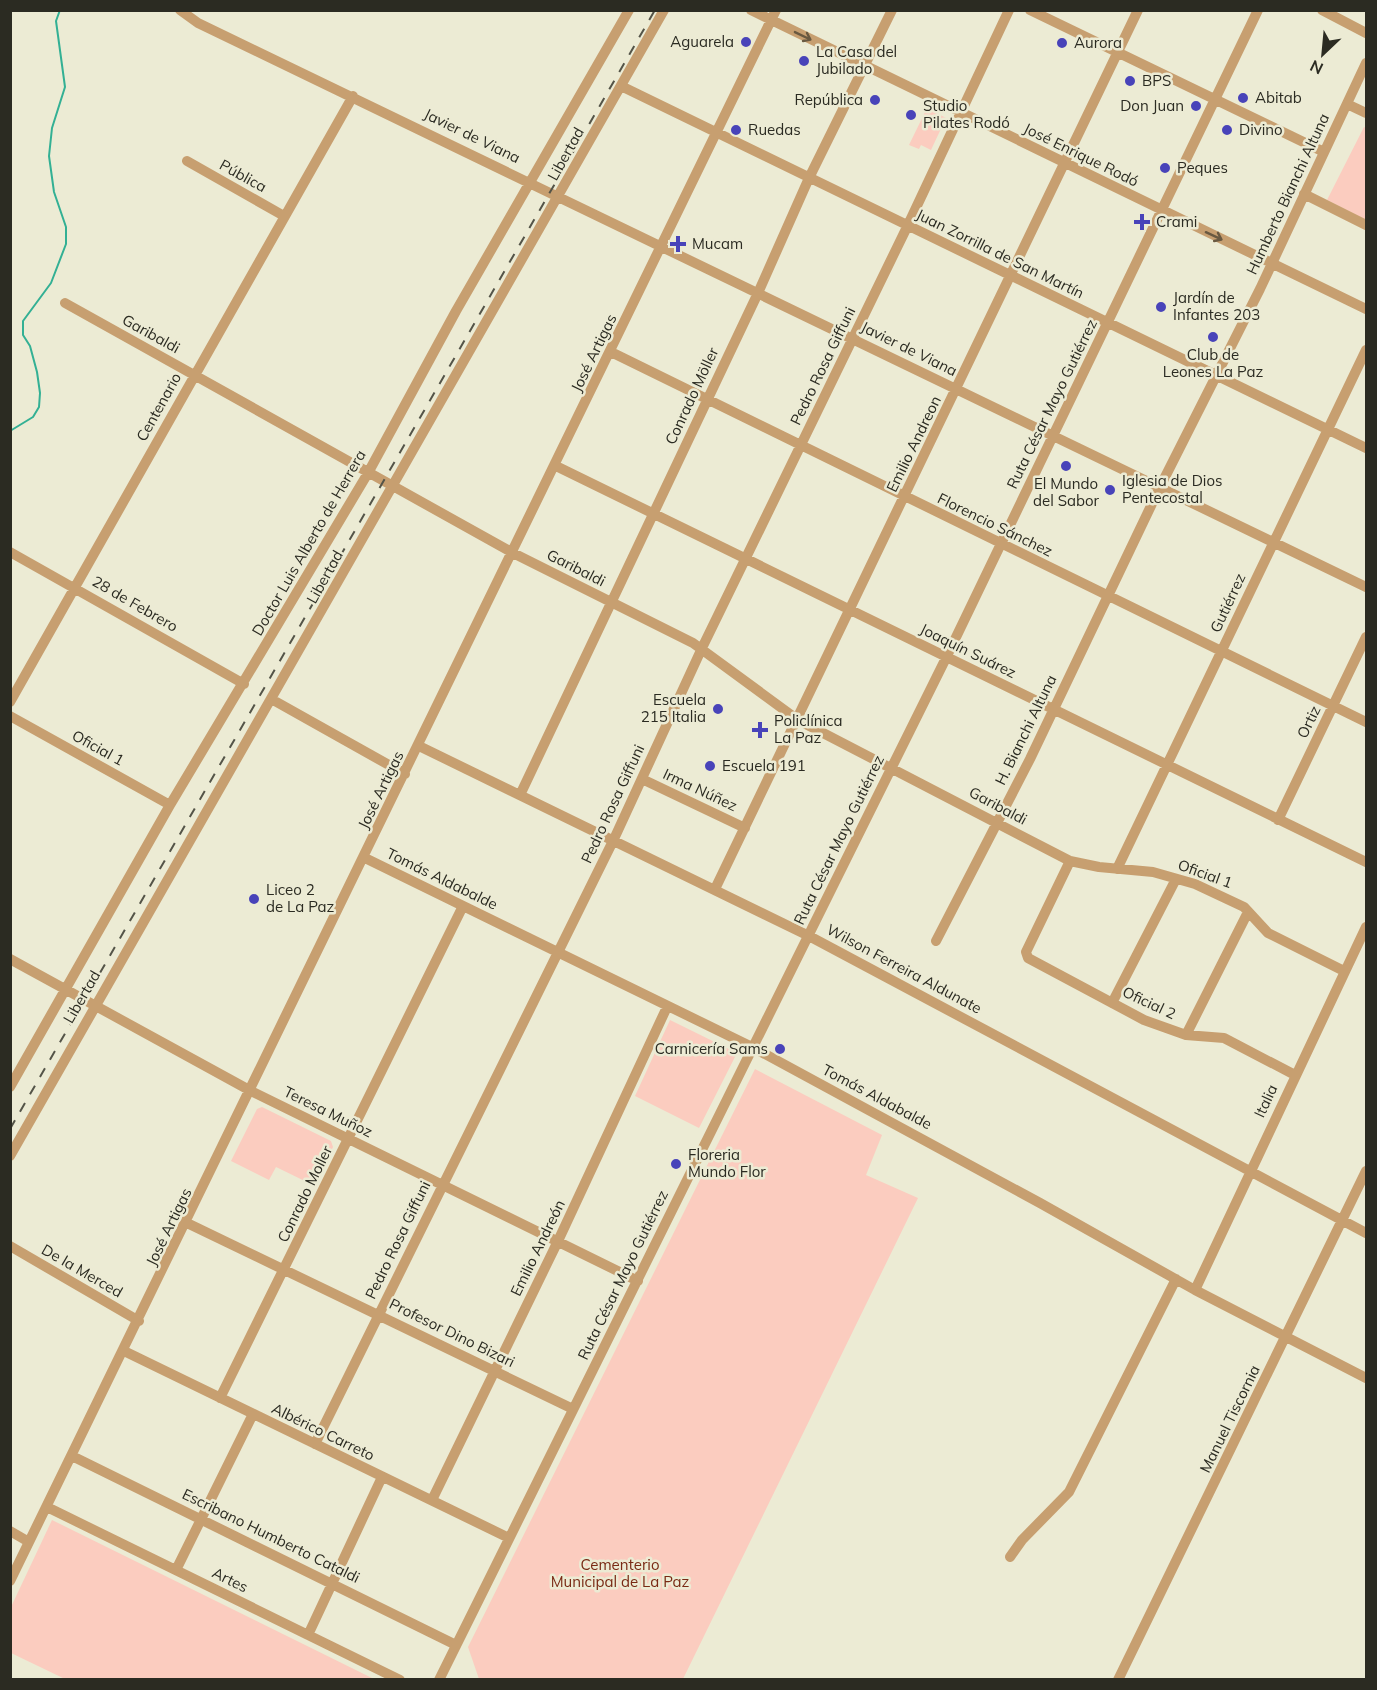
<svg xmlns="http://www.w3.org/2000/svg" width="1377" height="1690" font-family="Mulish,sans-serif">
<style>
.green{fill:#fbccbf}
.lines{fill:none;stroke-linecap:round;stroke-linejoin:round}
.stream{stroke:#33b094;stroke-width:2}
.minor{stroke:#c79f70;stroke-width:10}
.rail{stroke:#545448;stroke-width:2;stroke-dasharray:10 10;stroke-linecap:butt}
.oneway{stroke:#695941}
.poi-dot{fill:#4843b9;stroke:#ecebd4;stroke-width:2}
.labels{text-anchor:middle;stroke-width:5;stroke-linejoin:round;paint-order:stroke}
.poi-label{font-size:15px;fill:#2b2b22;stroke:#ecebd4;text-anchor:start}
.street-label{font-size:15px;fill:#2b2b22;stroke:#ecebd4}
.park-label{font-size:15px;fill:#792a14;stroke:#ecebd4}
</style>
<rect width="100%" height="100%" fill="#ecebd4"/>
<path class="green" d="M 927,108 L 946,118 L 931,150 L 921,145 L 919,149 L 909,145 Z
M 1364,127 L 1366,128 L 1366,220 L 1327,200 Z
M 670,1020 L 737,1053 L 699,1128 L 635,1096 Z
M 755,1069 L 882,1135 L 866,1175 L 918,1198 L 683,1679 L 479,1679 L 468,1647 Z
M 262,1107 L 331,1141 L 333,1147 L 315,1186 L 276,1167 L 269,1180 L 231,1161 L 257,1109 Z
M 52,1520 L 374,1679 L 65,1679 L 11,1653 L 11,1607 Z"/>
<g class="lines">
<path class="stream" d="M 10,431 L 33,417 L 39,407 L 40,393 L 37,372 L 30,346 L 23,335 L 23,321 L 51,283 L 66,244 L 66,227 L 54,192 L 49,156 L 52,128 L 65,87 L 56,21 L 60,10"/>
<path class="minor" d="M 180,10 L 198,23 L 1366,587
M 751,10 L 1366,309
M 1030,10 L 1324,152
M 1322,10 L 1366,33
M 621,86 L 1366,448
M 1347,104 L 1366,113
M 187,161 L 284,216
M 1304,194 L 1366,225
M 65,303 L 513,553 L 693,643 L 798,720 L 1070,861 L 1099,867 L 1153,872 L 1195,884 L 1244,907 L 1268,933 L 1344,971
M 611,352 L 1366,722
M 556,466 L 1366,862
M 10,552 L 244,684
M 273,700 L 405,774
M 10,702 L 353,96
M 10,716 L 170,805
M 419,746 L 809,936 L 1366,1233
M 642,779 L 745,828
M 520,795 L 758,293 L 809,178 L 892,10
M 1278,820 L 1366,637
M 365,858 L 752,1047 L 1040,1203 L 1195,1290 L 1366,1378
M 1070,861 L 1026,952 L 1028,958 L 1144,1020 L 1186,1035 L 1224,1038 L 1295,1075
M 1117,869 L 1366,350
M 715,889 L 1138,10
M 936,941 L 1030,759 L 1160,487 L 1260,289 L 1366,63
M 10,959 L 251,1091 L 638,1281
M 1112,1003 L 1176,879
M 1186,1035 L 1248,912
M 10,1087 L 170,805 L 368,473 L 456,311 L 629,10
M 10,1156 L 664,10
M 187,1223 L 573,1409
M 10,1246 L 139,1321
M 1195,1290 L 1366,927
M 124,1351 L 509,1538
M 220,1398 L 463,906
M 315,1444 L 614,839 L 702,648 L 907,227 L 1009,10
M 72,1456 L 456,1645
M 432,1500 L 558,1241 L 667,1007
M 47,1507 L 400,1680
M 10,1531 L 29,1542
M 1010,1557 L 1022,1540 L 1069,1492 L 1176,1279
M 176,1570 L 253,1414
M 10,1581 L 776,10
M 308,1635 L 382,1477
M 439,1680 L 946,658 L 1258,10
M 1118,1680 L 1366,1171"/>
<path class="rail" d="M 10,1129 L 655,10"/>
</g>
<defs><path id="oneway-shaft" d="M-6 0H5M1.5-3L5.5 0L1.5 3" fill="none" stroke-width="1.6" stroke-linecap="round" stroke-linejoin="round" transform="scale(1.5)"/></defs>
<g class="oneway">
<use href="#oneway-shaft" transform="translate(803 36) rotate(26)"/>
<use href="#oneway-shaft" transform="translate(1214 236) rotate(25)"/>
</g>
<g class="poi-dot">
<circle cx="746" cy="42" r="6"/>
<circle cx="1062" cy="43" r="6"/>
<circle cx="804" cy="61" r="6"/>
<circle cx="1130" cy="81" r="6"/>
<circle cx="1243" cy="98" r="6"/>
<circle cx="875" cy="100" r="6"/>
<circle cx="1196" cy="106" r="6"/>
<circle cx="911" cy="115" r="6"/>
<circle cx="736" cy="130" r="6"/>
<circle cx="1227" cy="130" r="6"/>
<circle cx="1165" cy="168" r="6"/>
<path d="M1139 213h6v6h6v6h-6v6h-6v-6h-6v-6h6z"/>
<path d="M675 235h6v6h6v6h-6v6h-6v-6h-6v-6h6z"/>
<circle cx="1161" cy="307" r="6"/>
<circle cx="1213" cy="337" r="6"/>
<circle cx="1066" cy="466" r="6"/>
<circle cx="1110" cy="490" r="6"/>
<circle cx="718" cy="709" r="6"/>
<path d="M757 721h6v6h6v6h-6v6h-6v-6h-6v-6h6z"/>
<circle cx="710" cy="766" r="6"/>
<circle cx="254" cy="899" r="6"/>
<circle cx="780" cy="1049" r="6"/>
<circle cx="676" cy="1164" r="6"/>
</g>
<g class="labels">
<g class="poi-label">
<text x="734" y="47" text-anchor="end">Aguarela</text>
<text x="1074" y="48">Aurora</text>
<text x="816" y="57">La Casa del<tspan x="816" dy="17">Jubilado</tspan></text>
<text x="1142" y="86">BPS</text>
<text x="1255" y="103">Abitab</text>
<text x="863" y="105" text-anchor="end">República</text>
<text x="923" y="111">Studio<tspan x="923" dy="17">Pilates Rodó</tspan></text>
<text x="1184" y="111" text-anchor="end">Don Juan</text>
<text x="748" y="135">Ruedas</text>
<text x="1239" y="135">Divino</text>
<text x="1177" y="173">Peques</text>
<text x="1156" y="227">Crami</text>
<text x="692" y="249">Mucam</text>
<text x="1173" y="303">Jardín de<tspan x="1173" dy="17">Infantes 203</tspan></text>
<text x="1213" y="360" text-anchor="middle">Club de<tspan x="1213" dy="17">Leones La Paz</tspan></text>
<text x="1122" y="486">Iglesia de Dios<tspan x="1122" dy="17">Pentecostal</tspan></text>
<text x="1066" y="489" text-anchor="middle">El Mundo<tspan x="1066" dy="17">del Sabor</tspan></text>
<text x="706" y="705" text-anchor="end">Escuela<tspan x="706" dy="17">215 Italia</tspan></text>
<text x="774" y="726">Policlínica<tspan x="774" dy="17">La Paz</tspan></text>
<text x="722" y="771">Escuela 191</text>
<text x="266" y="895">Liceo 2<tspan x="266" dy="17">de La Paz</tspan></text>
<text x="768" y="1054" text-anchor="end">Carnicería Sams</text>
<text x="688" y="1160">Floreria<tspan x="688" dy="17">Mundo Flor</tspan></text>
</g>
<g class="street-label">
<text transform="translate(472 136) rotate(26)" y="5">Javier de Viana</text>
<text transform="translate(566 154) rotate(-61)" y="5">Libertad</text>
<text transform="translate(1081 155) rotate(26)" y="5">José Enrique Rodó</text>
<text transform="translate(243 176) rotate(29)" y="5">Pública</text>
<text transform="translate(1288 194) rotate(-65)" y="5">Humberto Bianchi Altuna</text>
<text transform="translate(1000 254) rotate(26)" y="5">Juan Zorrilla de San Martín</text>
<text transform="translate(151 334) rotate(29)" y="5">Garibaldi</text>
<text transform="translate(909 349) rotate(26)" y="5">Javier de Viana</text>
<text transform="translate(594 353) rotate(-64)" y="5">José Artigas</text>
<text transform="translate(823 366) rotate(-64)" y="5">Pedro Rosa Giffuni</text>
<text transform="translate(692 396) rotate(-65)" y="5">Conrado Möller</text>
<text transform="translate(1052 404) rotate(-64)" y="5">Ruta César Mayo Gutiérrez</text>
<text transform="translate(159 407) rotate(-61)" y="5">Centenario</text>
<text transform="translate(914 444) rotate(-64)" y="5">Emilio Andreon</text>
<text transform="translate(995 525) rotate(26)" y="5">Florencio Sánchez</text>
<text transform="translate(309 543) rotate(-60)" y="5">Doctor Luis Alberto de Herrera</text>
<text transform="translate(576 568) rotate(27)" y="5">Garibaldi</text>
<text transform="translate(325 577) rotate(-61)" y="5">Libertad</text>
<text transform="translate(1228 603) rotate(-65)" y="5">Gutiérrez</text>
<text transform="translate(135 604) rotate(30)" y="5">28 de Febrero</text>
<text transform="translate(968 651) rotate(26)" y="5">Joaquín Suárez</text>
<text transform="translate(1309 722) rotate(-64)" y="5">Ortiz</text>
<text transform="translate(1026 730) rotate(-64)" y="5">H. Bianchi Altuna</text>
<text transform="translate(98 748) rotate(29)" y="5">Oficial 1</text>
<text transform="translate(381 790) rotate(-64)" y="5">José Artigas</text>
<text transform="translate(700 790) rotate(25)" y="5">Irma Núñez</text>
<text transform="translate(613 804) rotate(-65)" y="5">Pedro Rosa Giffuni</text>
<text transform="translate(998 806) rotate(28)" y="5">Garibaldi</text>
<text transform="translate(839 840) rotate(-64)" y="5">Ruta César Mayo Gutiérrez</text>
<text transform="translate(1205 874) rotate(20)" y="5">Oficial 1</text>
<text transform="translate(442 879) rotate(26)" y="5">Tomás Aldabalde</text>
<text transform="translate(904 969) rotate(28)" y="5">Wilson Ferreira Aldunate</text>
<text transform="translate(82 997) rotate(-60)" y="5">Libertad</text>
<text transform="translate(1149 1003) rotate(25)" y="5">Oficial 2</text>
<text transform="translate(877 1097) rotate(28)" y="5">Tomás Aldabalde</text>
<text transform="translate(1266 1101) rotate(-65)" y="5">Italia</text>
<text transform="translate(328 1112) rotate(26)" y="5">Teresa Muñoz</text>
<text transform="translate(305 1194) rotate(-64)" y="5">Conrado Moller</text>
<text transform="translate(169 1227) rotate(-64)" y="5">José Artigas</text>
<text transform="translate(398 1240) rotate(-64)" y="5">Pedro Rosa Giffuni</text>
<text transform="translate(538 1248) rotate(-64)" y="5">Emilio Andreón</text>
<text transform="translate(82 1271) rotate(30)" y="5">De la Merced</text>
<text transform="translate(623 1275) rotate(-64)" y="5">Ruta César Mayo Gutiérrez</text>
<text transform="translate(452 1333) rotate(26)" y="5">Profesor Dino Bizari</text>
<text transform="translate(1230 1419) rotate(-64)" y="5">Manuel Tiscornia</text>
<text transform="translate(323 1432) rotate(26)" y="5">Albérico Carreto</text>
<text transform="translate(271 1536) rotate(26)" y="5">Escribano Humberto Cataldi</text>
<text transform="translate(230 1580) rotate(26)" y="5">Artes</text>
</g>
<g class="park-label">
<text x="620" y="1570">Cementerio<tspan x="620" dy="17">Municipal de La Paz</tspan></text>
</g>
</g>
<rect width="1377" height="1690" fill="none" stroke="#2b2b22" stroke-width="24"/>
<g transform="translate(1323 54) rotate(206)" stroke="#ecebd4" stroke-width="4.5" paint-order="stroke">
<path d="M0-4.5L10 22L0 15L-10 22Z" fill="#2b2b22"/>
<text y="-9" font-size="16" font-weight="bold" text-anchor="middle" fill="#2b2b22">N</text>
</g>
</svg>
